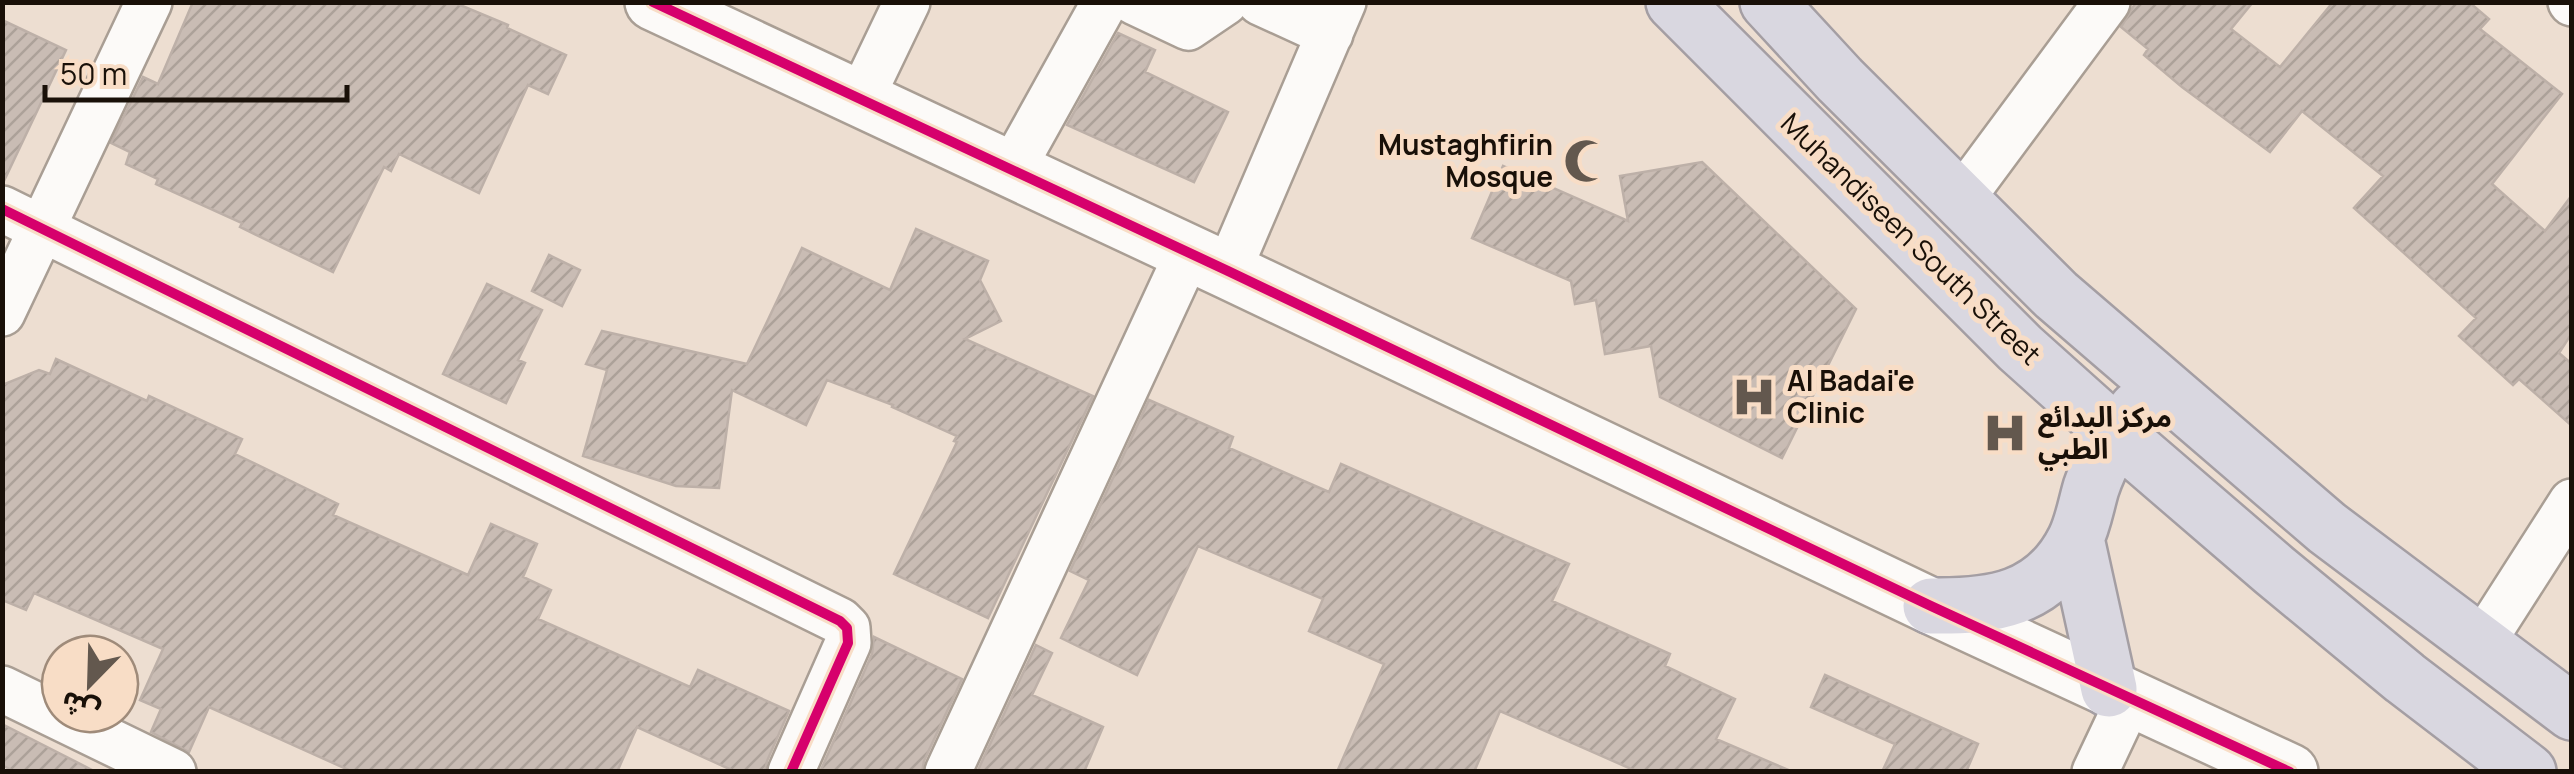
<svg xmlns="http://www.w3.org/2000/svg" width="2574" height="774" font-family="Manrope,'Noto Sans Arabic',sans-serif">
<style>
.building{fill:url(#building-hatch);stroke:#bdb0a8;stroke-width:2.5}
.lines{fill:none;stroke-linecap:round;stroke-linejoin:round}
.street-casing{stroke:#a99e94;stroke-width:50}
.secondary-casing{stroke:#a99e94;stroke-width:60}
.highway-casing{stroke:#a49ea3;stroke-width:60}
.street{stroke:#fcfaf8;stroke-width:45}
.secondary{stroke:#fcfaf8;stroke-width:55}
.highway{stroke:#d9d7e0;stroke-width:55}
.cycleway-casing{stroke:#f8ddc6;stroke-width:16}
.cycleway{stroke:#d6006c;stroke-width:10}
.labels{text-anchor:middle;stroke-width:10;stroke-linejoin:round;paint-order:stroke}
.poi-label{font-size:28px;font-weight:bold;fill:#191008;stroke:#f8ddc6;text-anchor:start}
.street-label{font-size:28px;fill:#191008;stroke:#f8ddc6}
</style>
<defs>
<pattern id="building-hatch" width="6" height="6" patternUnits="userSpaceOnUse" patternTransform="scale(2.5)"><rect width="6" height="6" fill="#c9bcb4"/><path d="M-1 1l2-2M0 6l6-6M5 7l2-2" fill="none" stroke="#aca199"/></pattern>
</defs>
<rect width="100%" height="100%" fill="#edded1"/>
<path class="building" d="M 193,2 L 453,2 L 508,25 L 507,28 L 566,55 L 548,94 L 528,85 L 479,193 L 399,154 L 391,171 L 384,167 L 333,272 L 240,227 L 242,223 L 156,184 L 158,179 L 126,164 L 130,152 L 111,143 L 143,77 L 158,84 Z
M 2136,2 L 2253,2 L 2231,29 L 2280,67 L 2333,2 L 2469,2 L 2489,19 L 2480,29 L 2562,94 L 2492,184 L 2545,231 L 2572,195 L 2572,333 L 2559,353 L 2572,364 L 2572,426 L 2519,379 L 2513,385 L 2459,336 L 2476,318 L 2354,208 L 2383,176 L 2302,111 L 2270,152 L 2182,87 L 2144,55 L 2148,49 L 2121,27 Z
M 2,20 L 66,50 L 3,183 L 2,183 Z
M 1118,33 L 1155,50 L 1145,72 L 1228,112 L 1194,182 L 1067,125 Z
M 1702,162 L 1856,309 L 1782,458 L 1660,397 L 1651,346 L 1605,354 L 1596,300 L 1575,304 L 1571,281 L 1472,238 L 1503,166 L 1628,221 L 1620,176 Z
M 916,229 L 988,261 L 980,280 L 1001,321 L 965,339 L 1093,396 L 988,618 L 894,574 L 957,442 L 954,441 L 957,436 L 892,407 L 893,405 L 827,380 L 806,425 L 732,390 L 719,488 L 676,486 L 583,456 L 607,370 L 586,364 L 602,331 L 747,364 L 802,248 L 890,290 Z
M 549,255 L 580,270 L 562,306 L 532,291 Z
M 487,284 L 542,310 L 518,360 L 525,363 L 506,403 L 443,374 Z
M 56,359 L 147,401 L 149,396 L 242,439 L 235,454 L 338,504 L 333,515 L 468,575 L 491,524 L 537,544 L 523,577 L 551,590 L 538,619 L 690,687 L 698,670 L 789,711 L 767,761 L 765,772 L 736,772 L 637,727 L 617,772 L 353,772 L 209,707 L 189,752 L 151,732 L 161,709 L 140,700 L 163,649 L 34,593 L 26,610 L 2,600 L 2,385 L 39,370 L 50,374 Z
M 1149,400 L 1233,437 L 1229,448 L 1329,492 L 1341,464 L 1569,564 L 1552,601 L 1670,654 L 1665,666 L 1735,699 L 1716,739 L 1793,772 L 1638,772 L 1500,711 L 1474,772 L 1337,772 L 1384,664 L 1309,631 L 1323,599 L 1198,546 L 1137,675 L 1061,638 L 1089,580 L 1070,571 Z
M 874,637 L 962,679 L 924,761 L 922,772 L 820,772 L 872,654 Z
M 1036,645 L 1052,653 L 1032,695 L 1103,727 L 1084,772 L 978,770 Z
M 1825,675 L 1978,744 L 1966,772 L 1882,772 L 1895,744 L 1811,707 Z
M 2,724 L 96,772 L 15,772 L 2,765 Z"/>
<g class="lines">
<g class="street-casing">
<path id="street" d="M 1135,2 L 1188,27 L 1225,2
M 1260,2 L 1330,34
M 2571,2 L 2572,3
M 860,100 L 907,2
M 1011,171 L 1105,2
M 1961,199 L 2107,2
M 2,209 L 840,621 L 847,628 L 848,643 L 791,772
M 1228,271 L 1343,2
M 2,313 L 149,2
M 2481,644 L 2572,502
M 2,689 L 173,772
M 948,772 L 1188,253
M 2095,772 L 2130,698"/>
</g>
<g class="secondary-casing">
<path id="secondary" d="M 653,2 L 1228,271 L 1931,606 L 2290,772"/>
</g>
<g class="highway-casing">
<path id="highway" d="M 1674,2 L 2020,348 L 2116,434 L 2274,570 L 2405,678 L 2528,772
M 1768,2 L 1840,80 L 2056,295 L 2327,528 L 2572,712
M 2076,539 L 2109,689
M 1931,606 C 1992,607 2045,600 2075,540 C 2083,524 2086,505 2091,488 C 2101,458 2117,433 2137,409"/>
</g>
<use href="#street" class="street"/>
<use href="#secondary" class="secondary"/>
<use href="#highway" class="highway"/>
<g class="cycleway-casing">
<path id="cycleway" d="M 653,2 L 1228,271 L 1931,606 L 2290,772
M 2,209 L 840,621 L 847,628 L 848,643 L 791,772"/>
</g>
<use href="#cycleway" class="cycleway"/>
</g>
<defs>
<g id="mosque-bare" transform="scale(3.45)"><path d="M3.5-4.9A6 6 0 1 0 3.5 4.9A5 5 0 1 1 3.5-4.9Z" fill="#63584e" stroke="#f8ddc6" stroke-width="2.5" paint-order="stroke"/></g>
<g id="hospital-bare" transform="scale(3.45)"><path d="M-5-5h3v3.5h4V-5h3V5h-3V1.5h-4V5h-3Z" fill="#63584e" stroke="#f8ddc6" stroke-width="2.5" paint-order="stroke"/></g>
</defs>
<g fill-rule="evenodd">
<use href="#mosque-bare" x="1586" y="161"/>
<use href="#hospital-bare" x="1754" y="397"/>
<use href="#hospital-bare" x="2005" y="433"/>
</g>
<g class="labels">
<g class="poi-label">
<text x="1553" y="155" text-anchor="end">Mustaghfirin<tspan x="1553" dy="32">Mosque</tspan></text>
<text x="1787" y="391">Al Badai'e<tspan x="1787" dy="32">Clinic</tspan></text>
<text x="2038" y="427">مركز البدائع<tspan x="2038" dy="32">الطبي</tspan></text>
</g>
<g class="street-label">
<text transform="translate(1911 239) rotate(44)" y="10">Muhandiseen South Street</text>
</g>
</g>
<rect width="2574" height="774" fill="none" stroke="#191008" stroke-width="10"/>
<g transform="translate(90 684) rotate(203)"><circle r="48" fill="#f8ddc6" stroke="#9f8b7a" stroke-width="2.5"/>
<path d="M0-8L18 38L0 25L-18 38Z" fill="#63584e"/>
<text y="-15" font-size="28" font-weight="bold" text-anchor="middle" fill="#191008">ش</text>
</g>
<path d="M45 85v15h302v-15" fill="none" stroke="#191008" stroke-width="5"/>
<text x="60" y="85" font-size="30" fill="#191008" stroke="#f8ddc6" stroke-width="8" paint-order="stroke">50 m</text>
</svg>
